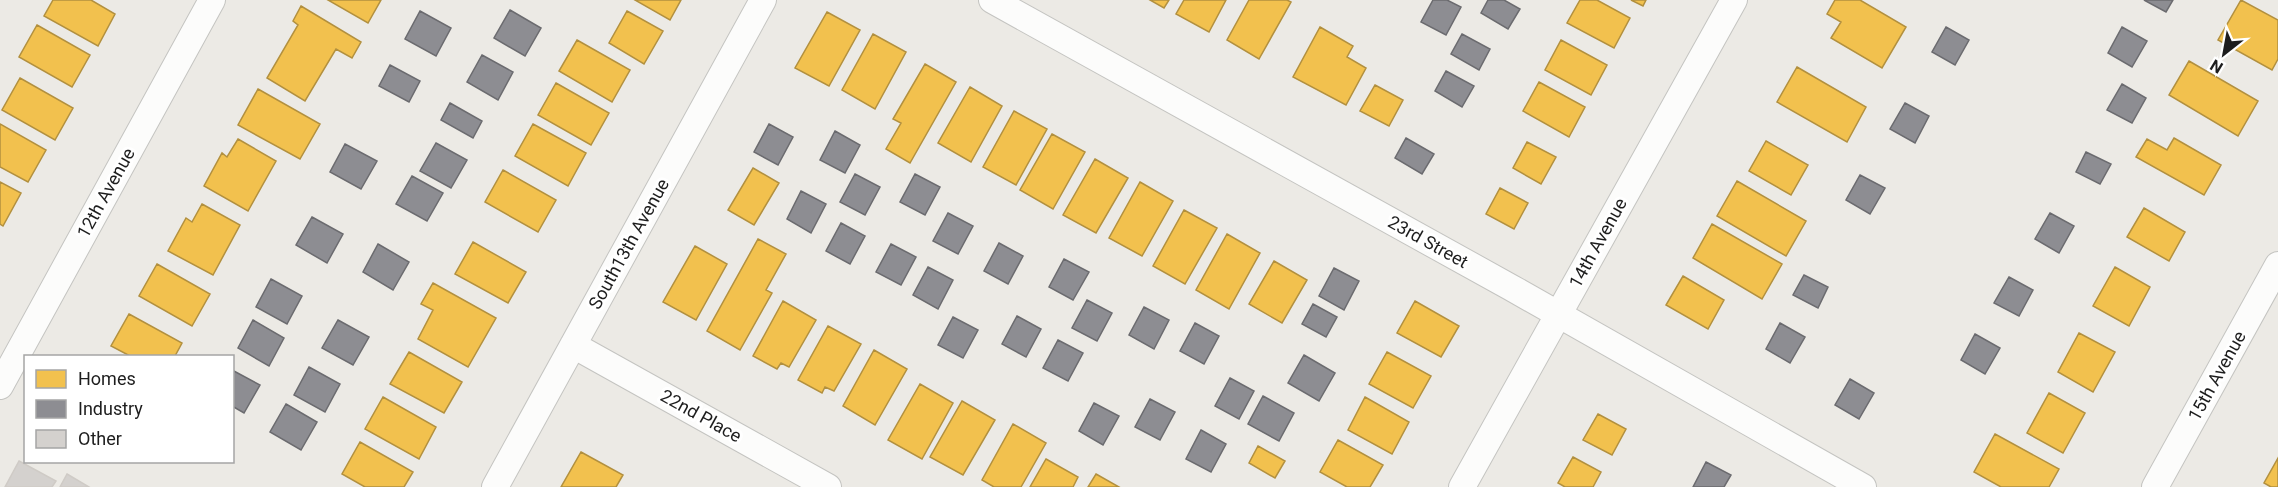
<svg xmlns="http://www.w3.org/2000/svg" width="2278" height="487" font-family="Roboto,sans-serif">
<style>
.homes{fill:#f2c14e;stroke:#b2903f;stroke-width:1.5}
.industry{fill:#8d8d92;stroke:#6b6b6f;stroke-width:1.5}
.building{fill:#d4d1ce;stroke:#cfcbc6;stroke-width:1.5}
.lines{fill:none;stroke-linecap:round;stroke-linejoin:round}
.street-casing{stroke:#c4c4c1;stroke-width:28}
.street{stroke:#fcfcfb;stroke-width:26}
.labels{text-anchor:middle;stroke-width:6;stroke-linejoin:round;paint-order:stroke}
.street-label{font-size:18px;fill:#1d1d1d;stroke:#fff}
</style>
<rect width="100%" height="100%" fill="#eceae5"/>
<path class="homes" d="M 53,0 L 91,0 L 115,14 L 98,46 L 44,16 Z
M 328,0 L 381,0 L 368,23 Z
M 635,0 L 681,0 L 670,20 Z
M 1150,0 L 1169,0 L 1164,8 Z
M 1184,0 L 1226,0 L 1209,32 L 1176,14 Z
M 1249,0 L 1287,0 L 1291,2 L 1259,59 L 1227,40 Z
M 1580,0 L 1597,0 L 1630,18 L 1614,48 L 1567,23 Z
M 1631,0 L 1646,0 L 1643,6 Z
M 1835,0 L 1860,0 L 1906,27 L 1882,68 L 1831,38 L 1841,22 L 1827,14 Z
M 2241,0 L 2278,20 L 2278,59 L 2272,70 L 2218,40 Z
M 301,6 L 361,42 L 352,58 L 336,49 L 305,101 L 267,78 L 298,25 L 293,21 Z
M 627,11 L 663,31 L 644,64 L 609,43 Z
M 827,12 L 860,30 L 829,86 L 795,68 Z
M 37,25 L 90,55 L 72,87 L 19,57 Z
M 1320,27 L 1353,46 L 1347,57 L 1366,68 L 1346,105 L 1293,77 Z
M 873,34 L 906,52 L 875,109 L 842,90 Z
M 577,40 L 630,70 L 612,102 L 559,71 Z
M 1561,40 L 1607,65 L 1591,95 L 1545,70 Z
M 2189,61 L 2258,101 L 2238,136 L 2169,95 Z
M 925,64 L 956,82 L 910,163 L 886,149 L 901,123 L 893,119 Z
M 1797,67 L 1866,107 L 1847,142 L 1777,102 Z
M 20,78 L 73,108 L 55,140 L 2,110 Z
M 1539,82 L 1585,107 L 1569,137 L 1523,111 Z
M 556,83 L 609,113 L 591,145 L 538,115 Z
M 1375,85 L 1403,100 L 1389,126 L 1360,111 Z
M 970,87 L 1002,106 L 971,162 L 938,143 Z
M 258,89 L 320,124 L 300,159 L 238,125 Z
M 1014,111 L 1047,129 L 1016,185 L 983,167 Z
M 0,124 L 46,150 L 28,182 L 0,167 Z
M 533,124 L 586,153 L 568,186 L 515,156 Z
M 1052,134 L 1085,152 L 1053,209 L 1020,190 Z
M 2174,138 L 2221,165 L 2204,195 L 2136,157 L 2147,139 L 2167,150 Z
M 238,139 L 276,161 L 248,211 L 204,186 L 222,153 L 227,157 Z
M 1766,141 L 1808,165 L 1791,195 L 1749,171 Z
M 1527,142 L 1556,157 L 1541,184 L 1513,168 Z
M 1095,159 L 1128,178 L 1096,233 L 1063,215 Z
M 753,168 L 779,183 L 754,225 L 728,210 Z
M 503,170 L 556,200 L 538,232 L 485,202 Z
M 1737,181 L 1806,221 L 1786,256 L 1717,216 Z
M 0,182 L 21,193 L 3,226 L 0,224 Z
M 1140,182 L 1173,201 L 1142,256 L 1109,238 Z
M 1500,188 L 1528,203 L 1514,229 L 1486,214 Z
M 202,204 L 240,225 L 213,275 L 168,251 L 186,218 L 192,222 Z
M 2144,208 L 2185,232 L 2169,261 L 2127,237 Z
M 1184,210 L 1217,228 L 1185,284 L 1153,266 Z
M 1712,224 L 1782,264 L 1762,299 L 1693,258 Z
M 1227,234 L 1260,253 L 1229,309 L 1196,290 Z
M 758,239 L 786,254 L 766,290 L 772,293 L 740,350 L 707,331 Z
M 473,242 L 526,272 L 508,303 L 455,274 Z
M 695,246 L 727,264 L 696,320 L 663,302 Z
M 1274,261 L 1307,280 L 1282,323 L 1249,304 Z
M 157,264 L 210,294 L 192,326 L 139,296 Z
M 2115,267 L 2150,287 L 2129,326 L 2093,306 Z
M 1683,276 L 1724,300 L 1708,329 L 1666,305 Z
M 433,283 L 496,318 L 468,367 L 418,339 L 433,310 L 421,304 Z
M 783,301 L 816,320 L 789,367 L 781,363 L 777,369 L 753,356 Z
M 1415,301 L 1459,326 L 1441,357 L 1397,333 Z
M 129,314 L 182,343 L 175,356 L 130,356 L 111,346 Z
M 828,326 L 861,344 L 834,391 L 825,387 L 822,393 L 798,380 Z
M 2079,333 L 2115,352 L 2093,392 L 2058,372 Z
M 874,350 L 907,369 L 875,425 L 843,406 Z
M 409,352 L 462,382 L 444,413 L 390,384 Z
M 1387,352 L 1431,376 L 1413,408 L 1369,384 Z
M 920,384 L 953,403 L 922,459 L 888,440 Z
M 2049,393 L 2085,413 L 2063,453 L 2027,433 Z
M 383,397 L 436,427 L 419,459 L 365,429 Z
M 1365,397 L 1409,422 L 1392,454 L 1348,430 Z
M 962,401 L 995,420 L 963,475 L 930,457 Z
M 1598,414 L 1626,429 L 1612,455 L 1583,440 Z
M 1013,424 L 1046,443 L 1021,487 L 994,487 L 982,480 Z
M 1995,434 L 2059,469 L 2049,487 L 2001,487 L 1974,472 Z
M 1338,440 L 1383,465 L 1370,487 L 1347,487 L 1320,472 Z
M 360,442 L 413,472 L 404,487 L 365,487 L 342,474 Z
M 1258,446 L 1285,461 L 1275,478 L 1249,463 Z
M 581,452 L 623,475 L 616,487 L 561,487 Z
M 1573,457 L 1601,472 L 1593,487 L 1565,487 L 1558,483 Z
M 2278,458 L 2278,487 L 2271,487 L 2264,483 Z
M 1046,459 L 1078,477 L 1073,487 L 1030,487 Z
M 1096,474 L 1119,487 L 1088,487 Z"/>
<path class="industry" d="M 1433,0 L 1447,0 L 1461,7 L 1446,35 L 1421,22 Z
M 1488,0 L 1504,0 L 1520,9 L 1508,29 L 1481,13 Z
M 2144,0 L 2173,0 L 2166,12 Z
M 510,10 L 541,28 L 525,56 L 494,38 Z
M 420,11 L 451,28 L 436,56 L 405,39 Z
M 1946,27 L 1969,40 L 1955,65 L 1932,52 Z
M 2122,27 L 2147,41 L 2132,67 L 2108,53 Z
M 1462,34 L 1490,49 L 1479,70 L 1451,54 Z
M 482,55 L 513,72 L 498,100 L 467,82 Z
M 390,65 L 420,81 L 409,102 L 379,86 Z
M 1446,71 L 1474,86 L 1462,107 L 1435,91 Z
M 2122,84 L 2146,98 L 2132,123 L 2107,110 Z
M 450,103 L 482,121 L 473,138 L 441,120 Z
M 1905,103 L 1929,116 L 1915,143 L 1890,129 Z
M 769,124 L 793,137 L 778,165 L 754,152 Z
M 835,131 L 860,145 L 845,173 L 820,160 Z
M 1406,138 L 1434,154 L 1422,174 L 1395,158 Z
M 436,143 L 467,160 L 451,188 L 420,171 Z
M 345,144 L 377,161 L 361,189 L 330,172 Z
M 2086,152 L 2111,164 L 2100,184 L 2076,172 Z
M 855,174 L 880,187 L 865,215 L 840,202 Z
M 915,174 L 940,187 L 925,215 L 900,202 Z
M 1860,175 L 1885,188 L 1870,214 L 1846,200 Z
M 412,176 L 443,193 L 427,221 L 396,204 Z
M 801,191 L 826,204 L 811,233 L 787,219 Z
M 948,213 L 973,226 L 958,254 L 933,241 Z
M 2050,213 L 2074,226 L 2059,253 L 2035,239 Z
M 312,217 L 343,234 L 327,263 L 296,245 Z
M 841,223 L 865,236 L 850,264 L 826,251 Z
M 999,243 L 1023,256 L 1008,284 L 984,271 Z
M 378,244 L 409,262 L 393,290 L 363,272 Z
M 891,244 L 916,257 L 901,285 L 876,272 Z
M 1064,259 L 1089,272 L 1073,300 L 1049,287 Z
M 928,267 L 953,280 L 938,309 L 913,295 Z
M 1334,268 L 1359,281 L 1344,310 L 1319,296 Z
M 1804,275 L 1828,287 L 1818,308 L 1793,295 Z
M 2009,277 L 2033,290 L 2019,316 L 1994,303 Z
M 271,279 L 302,296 L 287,324 L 256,307 Z
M 1087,300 L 1112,313 L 1097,341 L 1072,328 Z
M 1313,304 L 1337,317 L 1326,337 L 1302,324 Z
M 1144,307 L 1169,320 L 1154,349 L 1129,335 Z
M 1017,316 L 1041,329 L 1026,357 L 1002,344 Z
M 953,317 L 978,330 L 963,358 L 938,345 Z
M 253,320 L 284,338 L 269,366 L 238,348 Z
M 338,320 L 369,337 L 353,365 L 322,348 Z
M 1195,323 L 1219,336 L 1204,364 L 1180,351 Z
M 1780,323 L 1805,337 L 1790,363 L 1766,349 Z
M 1975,334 L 2000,348 L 1985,374 L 1961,360 Z
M 1058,340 L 1083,353 L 1068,381 L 1043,368 Z
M 1304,355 L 1335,373 L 1319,401 L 1288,383 Z
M 309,367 L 340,384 L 325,412 L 294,395 Z
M 232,370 L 260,385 L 244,413 L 232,406 Z
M 1230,378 L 1254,391 L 1239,419 L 1215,406 Z
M 1850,379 L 1874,393 L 1859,419 L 1835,405 Z
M 1263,396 L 1294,413 L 1279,441 L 1248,424 Z
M 1150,399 L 1175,412 L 1160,440 L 1135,427 Z
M 1094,403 L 1119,416 L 1103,445 L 1079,431 Z
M 286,404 L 317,422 L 301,450 L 270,432 Z
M 1201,430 L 1226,444 L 1211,472 L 1186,459 Z
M 1706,462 L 1731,475 L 1724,487 L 1693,487 Z"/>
<path class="building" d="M 19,461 L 56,481 L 52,487 L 5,487 Z
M 67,474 L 89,487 L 60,487 Z"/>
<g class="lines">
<g class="street-casing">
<path id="street" d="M 992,0 L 1510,287 L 1863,487
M 573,345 L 828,487
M 0,386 L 212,0
M 495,487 L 763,0
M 1462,487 L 1734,0
M 2155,487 L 2278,265"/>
</g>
<use href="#street" class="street"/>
</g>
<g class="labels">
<g class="street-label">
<text transform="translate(106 193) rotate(-61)" y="6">12th Avenue</text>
<text transform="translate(1428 242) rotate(29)" y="6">23rd Street</text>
<text transform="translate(1598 243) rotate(-61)" y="6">14th Avenue</text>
<text transform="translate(629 244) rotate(-61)" y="6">South13th Avenue</text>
<text transform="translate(2217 376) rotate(-61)" y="6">15th Avenue</text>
<text transform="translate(701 416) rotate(29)" y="6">22nd Place</text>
</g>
</g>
<rect x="24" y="355" width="210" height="108" fill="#ffffff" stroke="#a5a5a5" stroke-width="1.5"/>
<rect x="36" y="370" width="30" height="18" fill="#f2c14e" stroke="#a5a5a5" stroke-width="1.5"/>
<text x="78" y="385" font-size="18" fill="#1d1d1d">Homes</text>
<rect x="36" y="400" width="30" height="18" fill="#8d8d92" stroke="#a5a5a5" stroke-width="1.5"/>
<text x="78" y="415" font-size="18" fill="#1d1d1d">Industry</text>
<rect x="36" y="430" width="30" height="18" fill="#d4d1ce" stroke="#a5a5a5" stroke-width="1.5"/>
<text x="78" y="445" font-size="18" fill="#1d1d1d">Other</text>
<g transform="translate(2224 54) rotate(211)" stroke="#ffffff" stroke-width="4.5" paint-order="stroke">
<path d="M0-4.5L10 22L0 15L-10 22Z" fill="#1d1d1d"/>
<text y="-9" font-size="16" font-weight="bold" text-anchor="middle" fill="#1d1d1d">N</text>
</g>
</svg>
